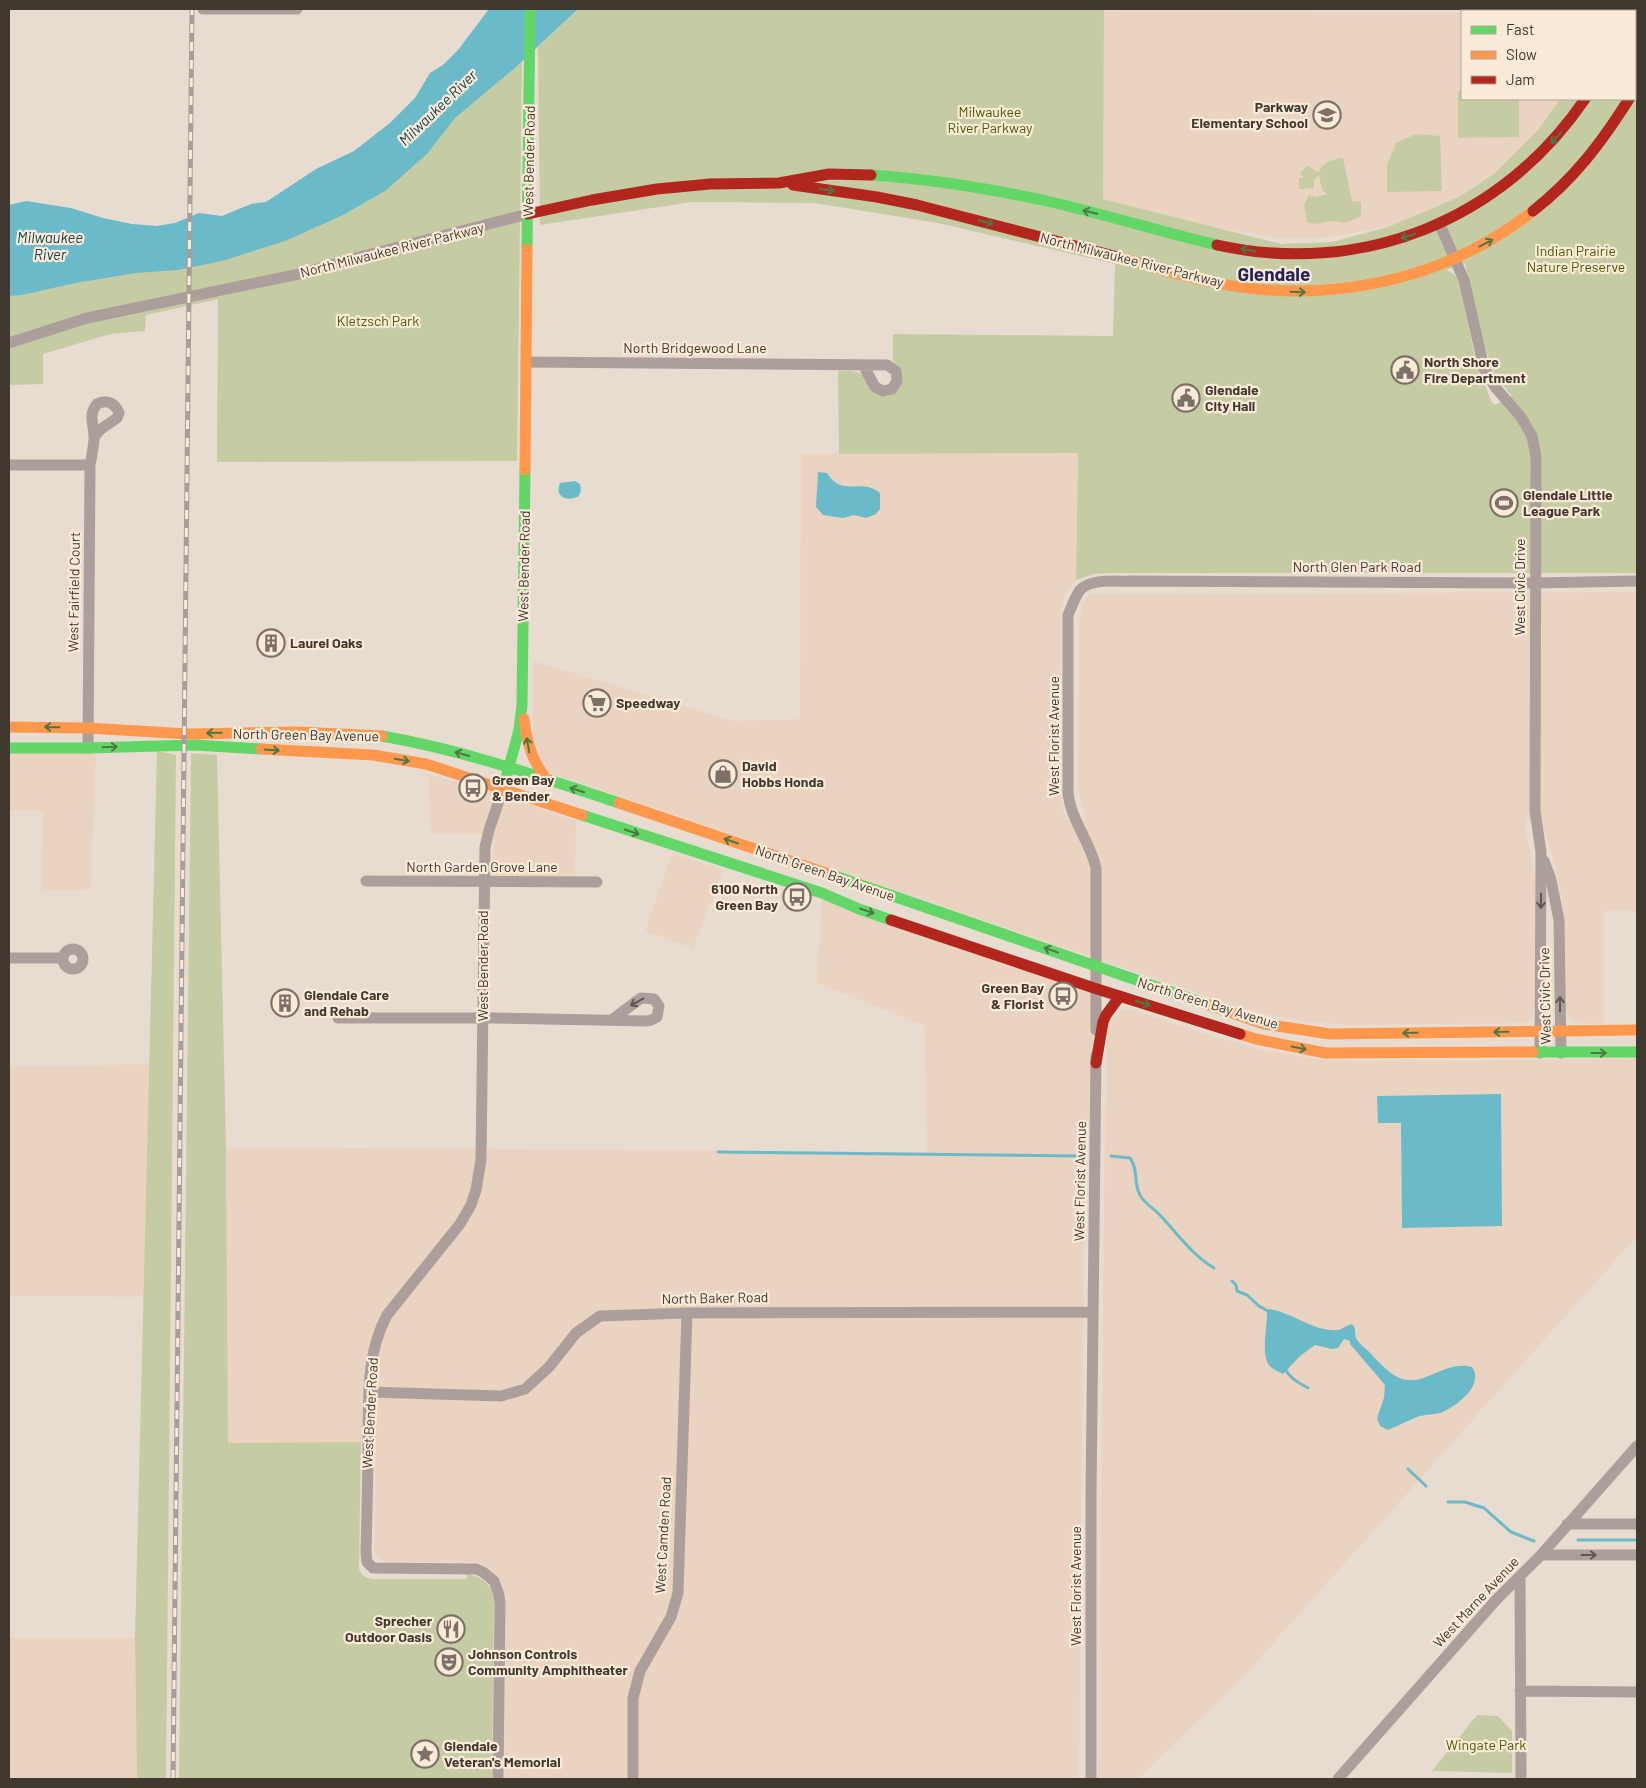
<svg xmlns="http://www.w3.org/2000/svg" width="1646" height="1788" font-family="Barlow,sans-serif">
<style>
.built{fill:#ead4c1}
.green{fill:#c5cca4;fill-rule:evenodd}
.water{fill:#6bbac9}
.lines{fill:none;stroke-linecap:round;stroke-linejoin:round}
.stream{stroke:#6bbac9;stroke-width:3}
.street{stroke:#ac9f9b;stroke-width:11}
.fast{stroke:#63d668;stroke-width:11}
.slow{stroke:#ff974d;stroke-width:11}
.jam{stroke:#b3261e;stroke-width:11}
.rail-casing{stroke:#a89d99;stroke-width:5}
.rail{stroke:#fcead9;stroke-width:3;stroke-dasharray:9;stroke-linecap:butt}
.oneway{stroke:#4f7746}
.oneway2{stroke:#615750}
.labels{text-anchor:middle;stroke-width:4.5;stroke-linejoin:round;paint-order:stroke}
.poi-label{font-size:14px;font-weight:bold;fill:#413830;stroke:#fcead9;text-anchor:start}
.park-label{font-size:14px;fill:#495f03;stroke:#fcead9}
.street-label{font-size:14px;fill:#413830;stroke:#fcead9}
.water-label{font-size:15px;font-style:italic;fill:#11444f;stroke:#fcead9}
.district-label{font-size:19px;font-weight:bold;fill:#26215b;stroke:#fcead9}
</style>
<rect width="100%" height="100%" fill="#e8dcd1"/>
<path class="built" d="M 1104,10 L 1462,13 L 1462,99 L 1564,99 L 1540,131 L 1494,173 L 1459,197 L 1390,226 L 1331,237 L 1280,238 L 1223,229 L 1103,199 Z
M 1078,453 L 1076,580 L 1064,596 L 1061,611 L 1059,758 L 1062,807 L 1067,820 L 1087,821 L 1082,807 L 1078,787 L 1079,624 L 1082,604 L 1090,594 L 1637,592 L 1637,911 L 1604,911 L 1604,1024 L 1576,1023 L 1572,1021 L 1566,1013 L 1565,1008 L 1564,915 L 1557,874 L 1545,831 L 1525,816 L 1525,826 L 1535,878 L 1535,1007 L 1532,1018 L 1529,1022 L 1525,1023 L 1346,1025 L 1304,1021 L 1268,1015 L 1244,1009 L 545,771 L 533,741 L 533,661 L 734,721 L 800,719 L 801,454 Z
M 96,747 L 91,890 L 42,891 L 43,811 L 9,810 L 9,748 Z
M 429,775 L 474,786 L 576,821 L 575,876 L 497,877 L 493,874 L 491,870 L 495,839 L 481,834 L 430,834 Z
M 672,853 L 724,870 L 693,948 L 645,931 Z
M 822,893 L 1097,989 L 1096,1063 L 1085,1154 L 1079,1779 L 504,1779 L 506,1597 L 498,1577 L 490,1570 L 480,1564 L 471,1562 L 385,1562 L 376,1556 L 374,1550 L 376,1442 L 227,1443 L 226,1147 L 926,1152 L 925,1026 L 817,983 Z
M 1131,1009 L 1215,1037 L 1267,1051 L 1319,1059 L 1365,1062 L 1637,1058 L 1637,1236 L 1244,1676 L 1138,1779 L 1098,1779 L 1105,1117 L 1107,1095 L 1107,1029 L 1110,1021 L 1119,1012 Z
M 150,1064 L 144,1297 L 9,1296 L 9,1067 Z
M 9,1638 L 135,1638 L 137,1779 L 9,1779 Z"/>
<path class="green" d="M 578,9 L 1104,10 L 1103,199 L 1281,244 L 1332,242 L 1388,227 L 1459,197 L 1495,173 L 1539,129 L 1560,99 L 1635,99 L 1635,11 L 1606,11 L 1607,9 L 1637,9 L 1637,573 L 1109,573 L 1094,574 L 1076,580 L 1078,453 L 839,454 L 838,371 C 845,371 852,370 859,373 C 872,379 864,394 886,395 L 900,369 L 893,361 L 893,334 L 1113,336 L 1115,264 L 938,223 L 814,203 L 692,202 L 540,225 L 538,47 ZM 1465,263 L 1484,345 L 1496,377 L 1512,396 L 1495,405 L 1491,401 L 1474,353 L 1460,283 L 1455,275 L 1447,270 Z
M 522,61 L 517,461 L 217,462 L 218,299 L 146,315 L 145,331 L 110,334 L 43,354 L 43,384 L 9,385 L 9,245 L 227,235 L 516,67 Z
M 1458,91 L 1462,91 L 1462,99 L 1519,99 L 1519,137 L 1458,138 Z
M 1416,134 L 1440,136 L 1442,191 L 1387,192 L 1387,164 L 1396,143 Z
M 1343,158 L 1352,201 L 1361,202 L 1361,216 L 1345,223 L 1333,221 L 1314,224 L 1307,222 L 1304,205 L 1309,195 L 1316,197 L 1327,194 L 1322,190 L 1319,175 L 1314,181 L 1314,188 L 1299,189 L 1299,178 L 1305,178 L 1300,174 L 1307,165 L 1318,173 C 1324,161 1330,160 1343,158 Z
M 157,751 L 176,755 L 166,1779 L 137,1779 L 135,1638 Z
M 191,753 L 217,755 L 226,1147 L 228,1443 L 361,1442 L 359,1569 C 362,1577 367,1579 376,1579 L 467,1579 L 467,1574 C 482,1577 491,1583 494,1599 L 492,1779 L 179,1779 Z
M 1477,1715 L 1498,1716 L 1512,1731 L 1512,1773 L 1432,1771 Z"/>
<path class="water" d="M 489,9 L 578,9 L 516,67 L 455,118 L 427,154 L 385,191 L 343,215 L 285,241 L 222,261 L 178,270 L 136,273 L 75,283 L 22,295 L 9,296 L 9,205 L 26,201 L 71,208 L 103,218 L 132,224 L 156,226 L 175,223 L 199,213 L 222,216 L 251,204 L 266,202 L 316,169 L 354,151 L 390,123 L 415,98 L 430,73 L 443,65 L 458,50 Z
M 818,472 L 827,473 C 829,476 832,480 835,482 C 848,492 864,480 880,493 L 880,509 L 876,514 L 866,518 L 854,515 L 843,518 L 823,515 L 816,507 Z
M 575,481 L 580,484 L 581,490 L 579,496 C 568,502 554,498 560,483 Z
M 1501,1094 L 1502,1226 L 1402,1228 L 1401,1123 L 1378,1123 L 1377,1096 Z
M 1269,1309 C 1293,1312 1313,1332 1338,1330 C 1343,1329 1347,1325 1352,1324 C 1357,1329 1354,1333 1356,1338 C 1359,1344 1368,1350 1372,1355 C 1391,1375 1403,1388 1431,1375 C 1445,1369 1457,1363 1472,1367 C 1485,1385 1456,1407 1440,1413 C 1433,1415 1425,1414 1417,1417 C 1407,1421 1398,1426 1388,1430 L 1380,1426 L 1377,1418 L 1384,1398 L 1385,1385 L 1350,1344 L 1350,1341 L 1344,1339 L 1338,1348 L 1332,1349 L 1315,1345 L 1300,1356 L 1283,1374 C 1279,1372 1272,1369 1269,1365 C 1261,1355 1267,1327 1267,1313 Z"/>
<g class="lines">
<path class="stream" d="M 718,1152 L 1079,1156
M 1111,1156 L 1130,1158 C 1139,1170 1133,1183 1140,1195 C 1143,1202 1153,1208 1159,1214 C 1177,1233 1191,1254 1214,1268
M 1232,1281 L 1236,1285 L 1237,1291 L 1247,1295 L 1259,1306 L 1268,1311 L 1269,1314
M 1285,1368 C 1288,1377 1299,1383 1308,1388
M 1408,1469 L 1426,1486
M 1448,1502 L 1465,1502 L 1484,1508 L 1511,1532 L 1534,1541
M 1578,1540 L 1637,1540"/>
<path class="street" d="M 203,9 L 297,9
M 1440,225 L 1464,280 L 1484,368 L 1495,387 L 1521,417 L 1532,436 L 1536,457 L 1535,811 L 1541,852 L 1540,1053
M 9,343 L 87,318 L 304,273 L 359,257 L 528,214
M 526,362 L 887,365 L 896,371 L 897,381 L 892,389 L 883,391 L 875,387 L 863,365
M 9,465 L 90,465
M 88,748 L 90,465 C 92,456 93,448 94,440 C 95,426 87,416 97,404 C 107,399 115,403 119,413 L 117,418 L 101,429 L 94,437
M 1544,861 L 1551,880 L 1559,920 L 1561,1053
M 366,881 L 597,882
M63 959a10 10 0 1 1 20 0a10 10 0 1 1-20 0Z
M 9,958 L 63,958
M 338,1018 L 493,1018 L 647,1021 L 651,1020 L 657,1017 L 659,1006 L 654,999 L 641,998 L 613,1019
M 1096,1030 L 1096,868 C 1090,841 1070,819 1068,792 L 1068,615 C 1072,607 1075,595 1081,589 C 1093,578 1117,582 1132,581 L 1535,583 L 1637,581
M 369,1392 L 501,1396 L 525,1389 L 549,1367 L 576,1333 L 600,1316 L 687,1313 L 1093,1312
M 1567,1524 L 1637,1524
M 1541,1555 L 1637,1555
M 1520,1577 L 1521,1779
M 1520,1691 L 1637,1692
M 498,1779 L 500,1603 L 499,1595 L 494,1581 L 483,1572 L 476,1569 L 373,1568 L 367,1562 L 366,1552 C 367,1514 368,1476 368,1438 C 369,1394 366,1355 387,1315 L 460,1224 L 471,1205 L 476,1190 L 481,1160 L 485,847 L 489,830 L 503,789
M 633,1779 L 633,1698 L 640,1671 L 671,1617 L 678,1593 L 687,1313
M 1091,1779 L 1091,1495 L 1096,1056
M 1338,1779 L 1496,1600 L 1541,1555 L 1637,1446"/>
<path class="fast" d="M 1625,11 L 1626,9
M 871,175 C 932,179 992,189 1051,202 C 1107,215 1162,232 1217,245
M 527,249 L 530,9
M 382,736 C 463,750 541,777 619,803
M 9,748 L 88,748 L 195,745 L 261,749
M 503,789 L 519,730 L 522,705 L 525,470
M 582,815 L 822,893 L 859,909 L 891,920
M 832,875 L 1209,1005
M 1533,1052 L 1637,1052"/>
<path class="slow" d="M 1635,87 L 1637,82
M 1118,257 C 1161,269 1204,283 1248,288 C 1350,300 1452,275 1533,211
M 525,470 L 527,249
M 524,719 C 527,743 532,761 547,780
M 9,727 L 88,728 L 188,734 L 297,732 L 382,736
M 261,749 L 373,755 L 426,764 L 582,815
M 619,803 L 832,875
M 1209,1005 L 1264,1024 L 1330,1034 L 1637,1030
M 1240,1034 L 1256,1039 L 1325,1053 L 1533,1052"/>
<path class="jam" d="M 793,185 L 877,197 L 917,205 L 1118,257
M 1533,211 C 1575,178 1601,143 1629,99
M 528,214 L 592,200 L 657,189 L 710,184 L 779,183 L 829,174 L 871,175
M 1217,245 C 1361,277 1502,221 1585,99
M 891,920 L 1097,989 L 1240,1034
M 1096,1063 L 1103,1022 L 1106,1015 L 1120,996"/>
<g class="rail-casing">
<path id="rail" d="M 173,1779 L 192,9"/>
</g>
<use href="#rail" class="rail"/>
</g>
<defs><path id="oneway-shaft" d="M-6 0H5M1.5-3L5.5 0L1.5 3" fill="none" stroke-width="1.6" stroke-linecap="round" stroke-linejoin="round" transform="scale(1.25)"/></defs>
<g class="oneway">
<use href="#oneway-shaft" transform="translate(1556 138) rotate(132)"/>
<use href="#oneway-shaft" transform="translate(827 190) rotate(8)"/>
<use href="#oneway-shaft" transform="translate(1090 212) rotate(-166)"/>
<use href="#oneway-shaft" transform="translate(986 222) rotate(14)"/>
<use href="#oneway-shaft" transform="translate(1408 236) rotate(162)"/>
<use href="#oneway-shaft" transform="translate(1486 243) rotate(-28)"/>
<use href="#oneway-shaft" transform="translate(1248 250) rotate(-171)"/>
<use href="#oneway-shaft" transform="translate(1298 292) rotate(2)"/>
<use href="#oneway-shaft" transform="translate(52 727) rotate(-179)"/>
<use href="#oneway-shaft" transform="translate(214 733) rotate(179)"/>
<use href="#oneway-shaft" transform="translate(528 745) rotate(-100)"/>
<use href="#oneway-shaft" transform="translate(110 747) rotate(-2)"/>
<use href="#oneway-shaft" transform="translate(272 750) rotate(4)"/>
<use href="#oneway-shaft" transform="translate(462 754) rotate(-164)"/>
<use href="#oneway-shaft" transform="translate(402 760) rotate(9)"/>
<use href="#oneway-shaft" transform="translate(577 790) rotate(-162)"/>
<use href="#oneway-shaft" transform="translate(632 832) rotate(19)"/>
<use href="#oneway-shaft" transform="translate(731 841) rotate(-161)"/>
<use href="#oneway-shaft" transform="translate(867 911) rotate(19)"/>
<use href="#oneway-shaft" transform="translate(1051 950) rotate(-160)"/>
<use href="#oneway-shaft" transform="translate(1143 1003) rotate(18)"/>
<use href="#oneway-shaft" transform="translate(1501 1032) rotate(179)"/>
<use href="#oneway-shaft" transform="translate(1410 1033) rotate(179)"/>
<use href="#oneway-shaft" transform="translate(1299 1048) rotate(11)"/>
<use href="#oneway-shaft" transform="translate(1599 1053)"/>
</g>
<g class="oneway2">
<use href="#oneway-shaft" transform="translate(1541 901) rotate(90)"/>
<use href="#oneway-shaft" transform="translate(637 1002) rotate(151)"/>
<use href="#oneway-shaft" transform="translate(1560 1004) rotate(-90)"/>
<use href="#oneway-shaft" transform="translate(1589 1555)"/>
</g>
<defs>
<g id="school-ring" transform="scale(1.4375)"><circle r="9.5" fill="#fcead9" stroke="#7b7168" stroke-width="1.5"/><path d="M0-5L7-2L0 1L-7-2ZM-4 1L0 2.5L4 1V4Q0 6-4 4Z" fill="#7b7168"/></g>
<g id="civic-ring" transform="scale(1.4375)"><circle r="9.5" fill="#fcead9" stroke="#7b7168" stroke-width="1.5"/><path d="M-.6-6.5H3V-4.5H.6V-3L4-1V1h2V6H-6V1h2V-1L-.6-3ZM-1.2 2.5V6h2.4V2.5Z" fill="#7b7168"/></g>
<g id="stadium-ring" transform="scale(1.4375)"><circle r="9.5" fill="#fcead9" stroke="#7b7168" stroke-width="1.5"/><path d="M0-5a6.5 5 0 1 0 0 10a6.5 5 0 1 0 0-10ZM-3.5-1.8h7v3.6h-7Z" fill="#7b7168"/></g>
<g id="building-ring" transform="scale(1.4375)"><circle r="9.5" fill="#fcead9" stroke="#7b7168" stroke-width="1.5"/><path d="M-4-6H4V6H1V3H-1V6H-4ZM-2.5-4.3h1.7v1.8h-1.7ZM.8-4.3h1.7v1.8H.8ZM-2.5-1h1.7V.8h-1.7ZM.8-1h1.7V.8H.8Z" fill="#7b7168"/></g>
<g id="supermarket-ring" transform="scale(1.4375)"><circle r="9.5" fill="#fcead9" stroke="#7b7168" stroke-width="1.5"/><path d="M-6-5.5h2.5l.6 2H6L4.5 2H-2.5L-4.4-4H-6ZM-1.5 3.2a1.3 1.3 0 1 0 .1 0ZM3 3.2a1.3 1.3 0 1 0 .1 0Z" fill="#7b7168"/></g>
<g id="shop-ring" transform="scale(1.4375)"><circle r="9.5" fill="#fcead9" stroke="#7b7168" stroke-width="1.5"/><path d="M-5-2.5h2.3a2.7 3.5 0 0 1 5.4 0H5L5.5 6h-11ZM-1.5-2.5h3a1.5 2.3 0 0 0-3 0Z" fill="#7b7168"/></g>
<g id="bus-ring" transform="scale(1.4375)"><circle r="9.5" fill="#fcead9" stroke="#7b7168" stroke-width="1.5"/><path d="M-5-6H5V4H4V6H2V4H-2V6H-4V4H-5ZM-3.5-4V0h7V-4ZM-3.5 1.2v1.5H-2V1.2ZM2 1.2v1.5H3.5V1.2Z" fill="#7b7168"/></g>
<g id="restaurant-ring" transform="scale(1.4375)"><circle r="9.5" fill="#fcead9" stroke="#7b7168" stroke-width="1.5"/><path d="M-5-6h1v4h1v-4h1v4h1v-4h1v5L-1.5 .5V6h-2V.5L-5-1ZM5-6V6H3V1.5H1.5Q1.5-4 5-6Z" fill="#7b7168"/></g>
<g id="theatre-ring" transform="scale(1.4375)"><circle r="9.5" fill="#fcead9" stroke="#7b7168" stroke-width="1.5"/><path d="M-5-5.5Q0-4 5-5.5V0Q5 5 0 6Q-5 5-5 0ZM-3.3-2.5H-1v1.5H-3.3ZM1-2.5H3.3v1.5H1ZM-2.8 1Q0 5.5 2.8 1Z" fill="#7b7168"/></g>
<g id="sight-ring" transform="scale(1.4375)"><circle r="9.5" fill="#fcead9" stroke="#7b7168" stroke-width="1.5"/><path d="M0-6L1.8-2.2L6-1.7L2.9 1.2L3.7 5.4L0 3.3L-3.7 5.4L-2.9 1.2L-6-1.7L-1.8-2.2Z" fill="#7b7168"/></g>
</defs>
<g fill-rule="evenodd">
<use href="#school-ring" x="1327" y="115"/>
<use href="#civic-ring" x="1405" y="370"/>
<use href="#civic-ring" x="1186" y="398"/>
<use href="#stadium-ring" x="1504" y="503"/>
<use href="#building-ring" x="271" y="643"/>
<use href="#supermarket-ring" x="597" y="703"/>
<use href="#shop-ring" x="723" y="774"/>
<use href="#bus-ring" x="473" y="788"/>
<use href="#bus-ring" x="797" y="897"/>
<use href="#bus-ring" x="1063" y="996"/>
<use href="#building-ring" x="285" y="1003"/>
<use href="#restaurant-ring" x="451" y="1629"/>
<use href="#theatre-ring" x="449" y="1662"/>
<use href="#sight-ring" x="425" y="1754"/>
</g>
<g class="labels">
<g class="poi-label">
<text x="1308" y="112" text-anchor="end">Parkway<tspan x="1308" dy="16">Elementary School</tspan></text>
<text x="1424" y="367">North Shore<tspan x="1424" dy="16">Fire Department</tspan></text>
<text x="1205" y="395">Glendale<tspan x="1205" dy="16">City Hall</tspan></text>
<text x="1523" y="500">Glendale Little<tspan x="1523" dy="16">League Park</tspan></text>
<text x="290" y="648">Laurel Oaks</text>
<text x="616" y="708">Speedway</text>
<text x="742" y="771">David<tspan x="742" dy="16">Hobbs Honda</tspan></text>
<text x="492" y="785">Green Bay<tspan x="492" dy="16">&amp; Bender</tspan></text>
<text x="778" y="894" text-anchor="end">6100 North<tspan x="778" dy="16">Green Bay</tspan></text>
<text x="1044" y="993" text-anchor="end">Green Bay<tspan x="1044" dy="16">&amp; Florist</tspan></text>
<text x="304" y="1000">Glendale Care<tspan x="304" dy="16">and Rehab</tspan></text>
<text x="432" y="1626" text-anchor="end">Sprecher<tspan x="432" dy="16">Outdoor Oasis</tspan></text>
<text x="468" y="1659">Johnson Controls<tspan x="468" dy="16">Community Amphitheater</tspan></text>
<text x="444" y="1751">Glendale<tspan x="444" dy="16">Veteran's Memorial</tspan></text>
</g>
<g class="park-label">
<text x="990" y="117">Milwaukee<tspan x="990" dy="16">River Parkway</tspan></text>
<text x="1576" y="256">Indian Prairie<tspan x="1576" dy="16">Nature Preserve</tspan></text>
<text x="378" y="326">Kletzsch Park</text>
<text x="1486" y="1750">Wingate Park</text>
</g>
<g class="street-label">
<text transform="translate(529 161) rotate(-89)" y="5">West Bender Road</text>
<text transform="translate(392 250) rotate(-14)" y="5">North Milwaukee River Parkway</text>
<text transform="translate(1132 260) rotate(14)" y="5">North Milwaukee River Parkway</text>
<text x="695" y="353">North Bridgewood Lane</text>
<text transform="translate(524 566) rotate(-89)" y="5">West Bender Road</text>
<text x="1357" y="572">North Glen Park Road</text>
<text transform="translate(1520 587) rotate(-90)" y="5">West Civic Drive</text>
<text transform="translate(74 592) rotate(-89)" y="5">West Fairfield Court</text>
<text transform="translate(306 735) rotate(1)" y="5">North Green Bay Avenue</text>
<text transform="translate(1054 736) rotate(-90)" y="5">West Florist Avenue</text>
<text x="482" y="872">North Garden Grove Lane</text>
<text transform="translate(825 873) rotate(19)" y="5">North Green Bay Avenue</text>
<text transform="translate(483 966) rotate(-90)" y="5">West Bender Road</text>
<text transform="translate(1545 996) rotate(-91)" y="5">West Civic Drive</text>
<text transform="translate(1208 1003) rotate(17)" y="5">North Green Bay Avenue</text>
<text transform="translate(1080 1181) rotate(-89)" y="5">West Florist Avenue</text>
<text transform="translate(715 1298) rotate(-1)" y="5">North Baker Road</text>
<text transform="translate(370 1413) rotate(-87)" y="5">West Bender Road</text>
<text transform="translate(663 1535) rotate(-87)" y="5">West Camden Road</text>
<text transform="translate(1076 1586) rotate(-90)" y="5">West Florist Avenue</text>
<text transform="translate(1476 1602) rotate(-47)" y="5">West Marne Avenue</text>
</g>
<g class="water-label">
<text transform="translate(438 108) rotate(-44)" y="5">Milwaukee River</text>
<text x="50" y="243">Milwaukee<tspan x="50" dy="17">River</tspan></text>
</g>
<g class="district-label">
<text x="1274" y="281">Glendale</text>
</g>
</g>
<rect width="1646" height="1788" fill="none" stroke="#413830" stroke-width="20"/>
<rect x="1461" y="10" width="175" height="90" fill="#fcead9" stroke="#b1a395"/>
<rect x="1471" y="26" width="25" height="8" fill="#63d668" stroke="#b1a395"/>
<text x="1506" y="35" font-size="15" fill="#413830">Fast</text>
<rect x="1471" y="51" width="25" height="8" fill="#ff974d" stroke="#b1a395"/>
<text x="1506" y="60" font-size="15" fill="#413830">Slow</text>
<rect x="1471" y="76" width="25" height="8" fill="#b3261e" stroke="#b1a395"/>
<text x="1506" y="85" font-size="15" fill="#413830">Jam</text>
</svg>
